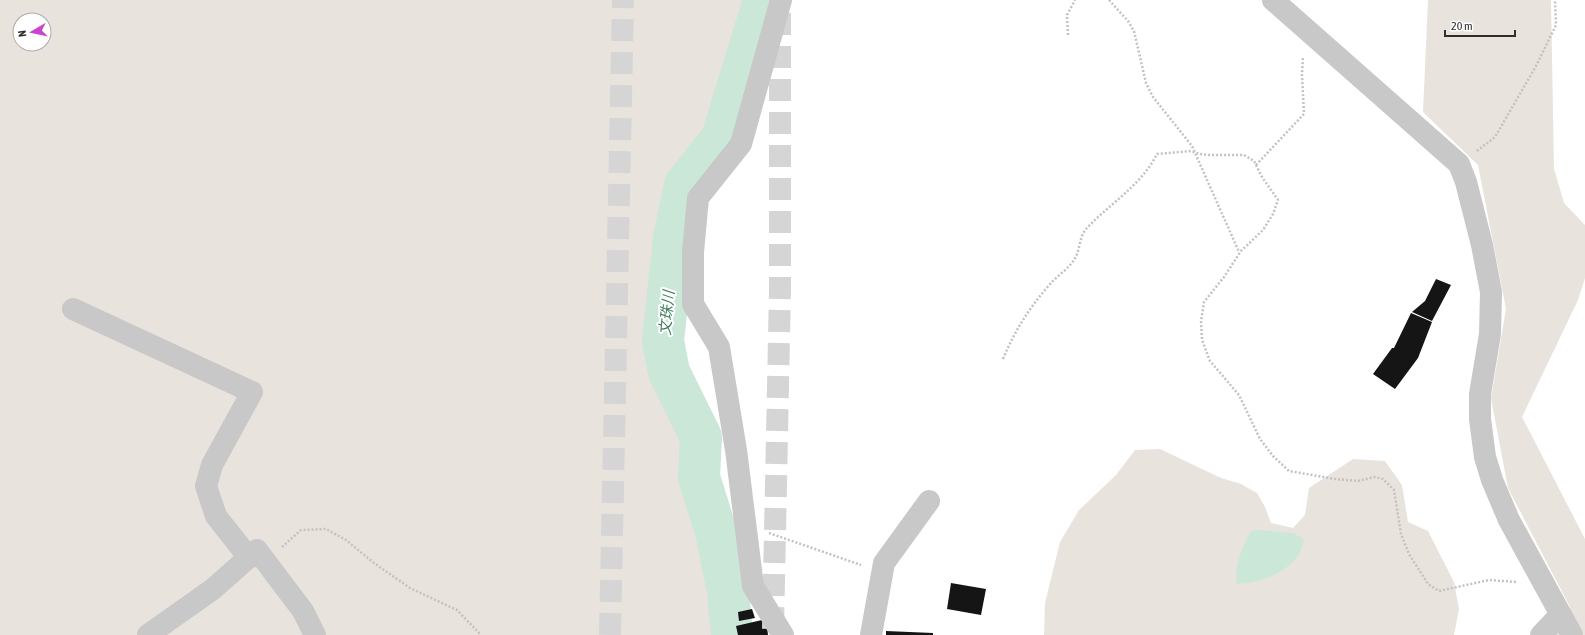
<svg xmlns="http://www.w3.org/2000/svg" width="1585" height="635" font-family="'Asap Condensed','Noto Sans JP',sans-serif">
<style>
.green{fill:#e9e3dd;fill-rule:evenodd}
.water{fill:#cbe7d7}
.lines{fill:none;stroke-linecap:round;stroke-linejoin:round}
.river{stroke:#cbe7d7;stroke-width:42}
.building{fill:#151515}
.highway-tunnel{stroke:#d5d5d5;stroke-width:22;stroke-dasharray:22 11;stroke-linecap:butt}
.path{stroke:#c2c2c2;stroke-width:2.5;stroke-dasharray:2 2;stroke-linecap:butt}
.minor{stroke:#c8c8c8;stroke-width:22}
.labels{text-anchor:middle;stroke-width:4;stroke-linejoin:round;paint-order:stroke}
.water-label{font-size:15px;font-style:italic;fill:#437f5d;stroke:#fff}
</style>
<rect width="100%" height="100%" fill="#fff"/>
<path class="green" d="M 0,0 L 750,0 L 739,45 L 710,134 L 674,183 L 664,282 L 654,339 L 661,377 L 696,438 L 691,474 L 719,568 L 726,609 L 726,635 L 0,635 ZM 20,20 L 44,20 L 44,44 L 20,44 Z
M 1428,0 L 1551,0 L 1554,169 L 1564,203 L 1585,225 L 1585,278 L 1578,300 L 1522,417 L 1585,539 L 1585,635 L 1555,635 L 1570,607 L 1508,488 L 1491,398 L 1506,309 L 1478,165 L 1423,112 Z
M 1160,449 L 1221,478 L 1241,484 L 1257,493 L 1265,507 L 1271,523 L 1293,528 L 1305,515 L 1309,488 L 1353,459 L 1385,461 L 1402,485 L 1408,522 L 1428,531 L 1454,582 L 1459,609 L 1454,635 L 1044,635 L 1045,603 L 1060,542 L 1079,510 L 1116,475 L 1135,450 Z"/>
<path class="water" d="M 1255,530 L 1293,533 L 1304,539 C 1300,569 1264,583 1237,584 C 1233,567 1243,547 1250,532 Z"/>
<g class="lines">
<path class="river" d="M 732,635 L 728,591 L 716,532 L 699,477 L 701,437 L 669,372 L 663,341 L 674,238 L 685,185 L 722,138 L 764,0"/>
</g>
<path class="building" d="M 1436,279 L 1451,285 L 1432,321 L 1412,312 L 1425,301 Z
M 1411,313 L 1432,322 L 1418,358 L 1395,389 L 1373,374 L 1392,348 L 1394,348 Z
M 951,583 L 986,589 L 981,615 L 947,609 Z
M 752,609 L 755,618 L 739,621 L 738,612 Z
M 762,620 L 765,627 L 767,627 L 768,635 L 738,635 L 736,626 Z
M 886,631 L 933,633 L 933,635 L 886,635 Z"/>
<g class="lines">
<path class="highway-tunnel" d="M 773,629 L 780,289 L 780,13
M 610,635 L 623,0"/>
<path class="path" d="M 1109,0 L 1128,21 L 1134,31 L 1146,83 L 1153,97 L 1192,146 L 1239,252
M 1068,35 L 1067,15 L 1075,0
M 1477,151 L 1495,137 L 1536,66 L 1556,25 L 1555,0
M 1256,165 L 1304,114 L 1302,75 L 1303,57
M 1003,359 C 1015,330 1030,307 1050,284 C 1057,276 1068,269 1074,260 C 1080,252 1079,237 1086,229 C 1109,204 1141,186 1157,154 L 1191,151 L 1199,154 L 1210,155 L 1244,155 L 1254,161 L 1262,177 L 1278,200 L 1273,214 L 1263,230 L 1241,251 L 1224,277 L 1204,302 L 1201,321 L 1202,340 L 1210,361 L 1239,395 L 1260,439 L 1273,456 L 1289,471 L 1335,479 L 1358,481 L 1375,477 L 1383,479 L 1394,490 L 1401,534 L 1409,554 L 1428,584 L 1439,591 L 1489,580 L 1517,582
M 769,533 L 861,565
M 282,547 L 301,530 L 326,529 L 346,540 L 374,563 L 410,588 L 457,610 L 481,635"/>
<path class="minor" d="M 781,0 L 741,144 L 698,198 L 693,252 L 693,304 L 719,347 L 736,450 L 753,586 L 783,635
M 1273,0 L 1459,164 L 1466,182 L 1482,245 L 1491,292 L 1490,334 L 1480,394 L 1480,419 L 1485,457 L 1492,480 L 1509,520 L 1572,635
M 73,309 L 252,392 L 212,465 L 206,486 L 216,516 L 249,558
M 148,635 L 213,589 L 257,550 L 303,611 L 315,635
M 871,635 L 884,563 L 929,501
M 1541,635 L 1560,615"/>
</g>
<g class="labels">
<g class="water-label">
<text transform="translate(667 313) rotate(-85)" y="5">文珠川</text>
</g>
</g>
<g transform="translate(32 32) rotate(261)"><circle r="19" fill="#ffffff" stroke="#ababab"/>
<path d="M0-3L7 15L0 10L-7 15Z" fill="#ca45cf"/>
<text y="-6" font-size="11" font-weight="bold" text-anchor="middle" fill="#2e2e2e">N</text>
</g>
<path d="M1445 30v6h70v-6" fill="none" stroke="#2e2e2e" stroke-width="2"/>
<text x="1451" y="30" font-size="12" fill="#2e2e2e" stroke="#ffffff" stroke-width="3" paint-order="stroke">20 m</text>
</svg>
